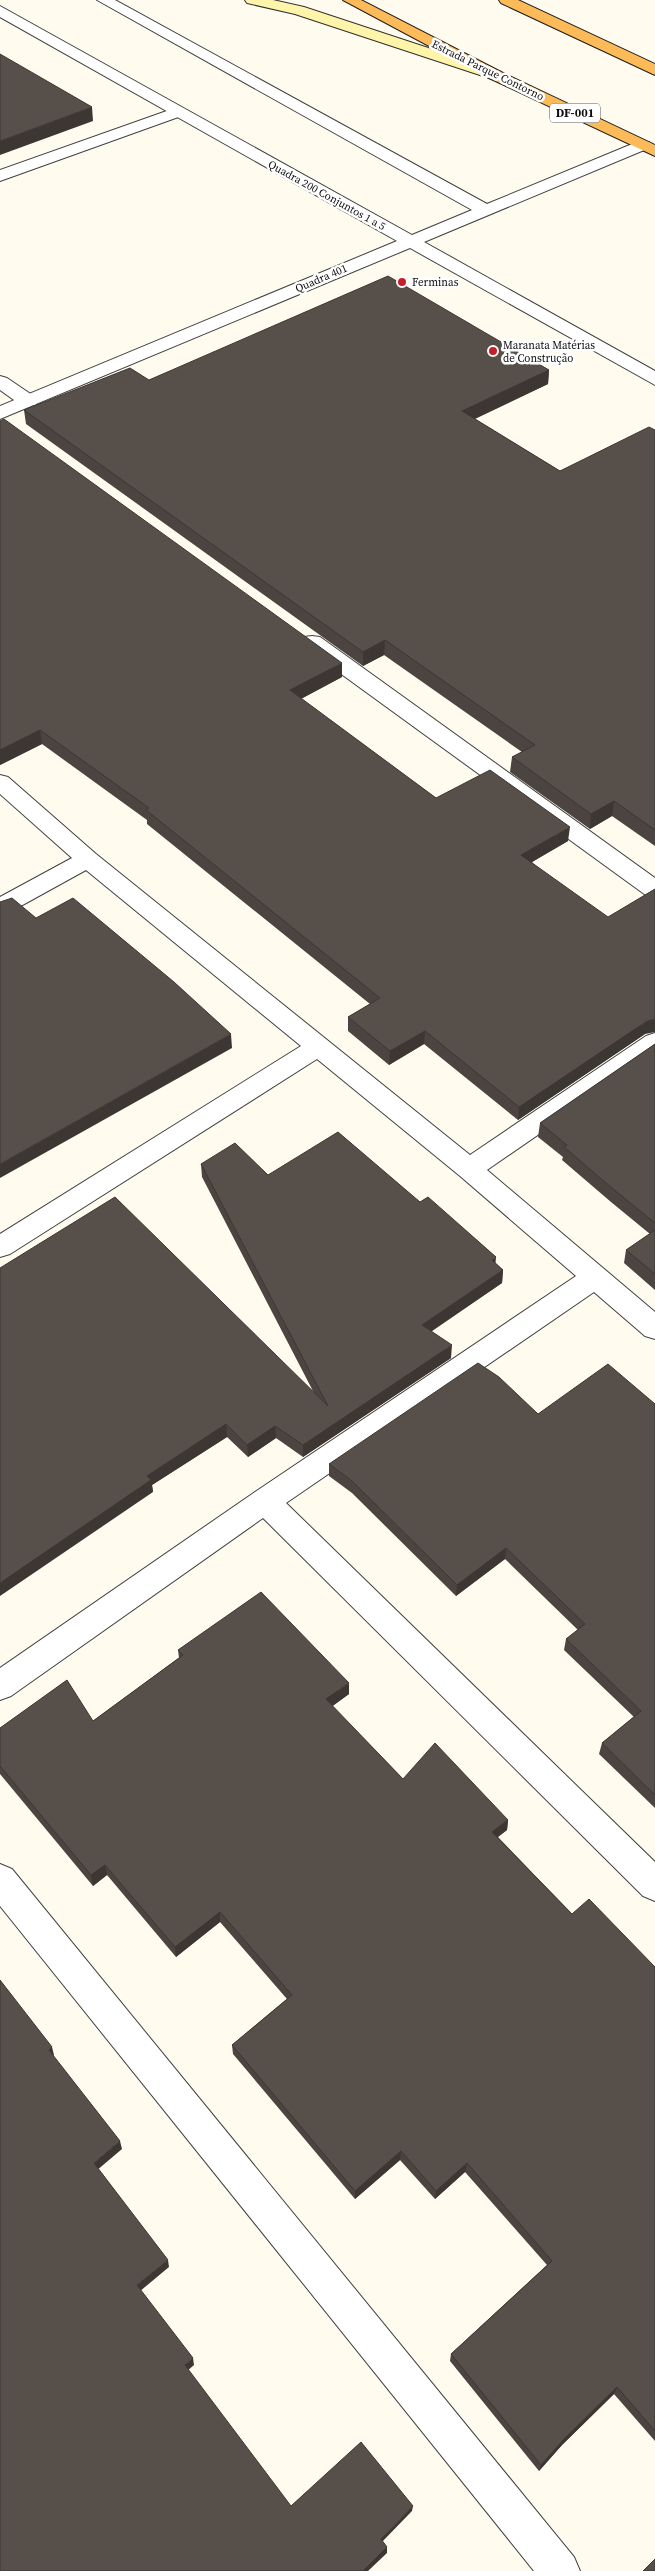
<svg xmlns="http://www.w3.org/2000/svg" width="655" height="2571" font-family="'Source Serif 4',serif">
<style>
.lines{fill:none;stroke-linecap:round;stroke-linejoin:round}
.minor-casing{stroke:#414141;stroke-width:2}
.tertiary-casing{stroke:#414141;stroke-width:2}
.secondary-casing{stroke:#303030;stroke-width:2}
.trunk-casing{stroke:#1f1f1f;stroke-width:2}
.minor{fill:#fff;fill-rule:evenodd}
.tertiary{fill:#fff;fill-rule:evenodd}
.secondary{fill:#fff5aa;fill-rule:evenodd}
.trunk{fill:#fcba58;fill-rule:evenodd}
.wall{fill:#4b4440}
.shaded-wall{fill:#3d3734}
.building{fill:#574f4a;stroke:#3d3734}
.poi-dot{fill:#c51f29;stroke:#fff;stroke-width:2}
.labels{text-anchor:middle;stroke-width:5;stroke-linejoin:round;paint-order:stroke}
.far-street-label{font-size:11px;fill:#0e0e0e;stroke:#fff}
.far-poi-label{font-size:11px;fill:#0e0e0e;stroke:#fff;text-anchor:start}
.shield{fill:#fff;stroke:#565656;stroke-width:1}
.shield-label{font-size:12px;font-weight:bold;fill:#0e0e0e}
</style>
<rect width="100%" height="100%" fill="#fffcef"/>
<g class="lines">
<g class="minor-casing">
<path id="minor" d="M 178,107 L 186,112 L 184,115 L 0,181 L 0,170 Z
M 0,376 L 7,378 L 35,397 L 37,401 L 35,405 L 21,405 L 0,390 Z
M 312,636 L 320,637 L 655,878 L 655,898 L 647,896 L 304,647 L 301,642 L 304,637 Z
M 0,775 L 8,777 L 96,854 L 470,1155 L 646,1036 L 655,1033 L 655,1054 L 487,1170 L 655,1312 L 655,1339 L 645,1336 L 594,1292 L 286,1503 L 655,1862 L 655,1901 L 643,1896 L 263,1518 L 11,1696 L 0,1700 L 0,1668 L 255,1492 L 576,1276 L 460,1176 L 317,1059 L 10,1254 L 0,1257 L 0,1234 L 301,1046 L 86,870 L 8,913 L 0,915 L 0,897 L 72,858 L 0,794 Z
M 0,1864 L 12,1869 L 574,2557 L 580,2571 L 534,2571 L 0,1906 Z"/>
</g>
<g class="tertiary-casing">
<path id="tertiary" d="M 97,0 L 115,0 L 487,204 L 637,142 L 649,142 L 651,145 L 649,148 L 424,242 L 655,371 L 655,385 L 410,248 L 0,419 L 0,406 L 397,241 L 0,17 L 0,6 L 412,235 L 472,210 Z"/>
</g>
<g class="secondary-casing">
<path id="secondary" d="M 245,0 L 273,0 L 304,7 L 501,72 L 503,75 L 495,80 L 489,78 L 295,14 L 247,3 Z"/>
</g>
<g class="trunk-casing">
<path id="trunk" d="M 343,0 L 361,0 L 501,72 L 655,145 L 655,156 L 489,78 Z
M 499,0 L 518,0 L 655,64 L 655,75 L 501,3 Z"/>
</g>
<use href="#minor" class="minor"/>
<use href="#tertiary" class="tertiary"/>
<use href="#secondary" class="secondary"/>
<use href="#trunk" class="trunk"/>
</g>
<path class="wall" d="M 549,370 L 548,384 L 475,419 L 560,471 L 655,430 L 655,846 L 612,816 L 590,829 L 510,772 L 512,757 L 522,752 L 384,655 L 363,666 L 26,424 L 24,410 L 149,380 Z
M 0,421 L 342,677 L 301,699 L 436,798 L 568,841 L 532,862 L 645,1034 L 518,1120 L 424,1044 L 389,1065 L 348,1031 L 348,1017 L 370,1004 L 147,824 L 147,820 L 42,744 L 0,765 Z
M 655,1044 L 655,1290 L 624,1263 L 626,1250 L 650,1234 L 611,1202 L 562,1160 L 563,1157 L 538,1137 L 540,1123 Z
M 201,1164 L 268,1175 L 420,1202 L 503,1270 L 502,1283 L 431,1331 L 451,1358 L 303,1457 L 276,1438 L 248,1457 L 227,1437 L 152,1485 L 153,1492 L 0,1268 L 314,1393 L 202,1177 Z
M 655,1404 L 655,1808 L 599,1754 L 602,1743 L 634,1717 L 564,1650 L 566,1639 L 578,1630 L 505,1559 L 456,1596 L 352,1493 L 329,1476 L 329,1464 L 538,1414 Z
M 178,1650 L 349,1694 L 332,1706 L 403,1779 L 508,1820 L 507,1830 L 498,1837 L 572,1914 L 655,1967 L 655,2441 L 614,2394 L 562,2445 L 539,2471 L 450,2361 L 451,2354 L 547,2265 L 465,2172 L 435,2199 L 400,2160 L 355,2199 L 233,2054 L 232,2045 L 287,1999 L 220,1922 L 176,1957 L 107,1875 L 93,1886 L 0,1774 L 0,1728 L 93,1721 L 179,1658 Z"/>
<path class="shaded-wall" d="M 92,107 L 93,121 L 0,155 L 0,141 Z
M 549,370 L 548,384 L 461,425 L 462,411 Z
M 385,640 L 384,655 L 363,666 L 363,652 Z
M 342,663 L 342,677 L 291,704 L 290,690 Z
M 40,730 L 42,744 L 0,765 L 0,750 Z
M 614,801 L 612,816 L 590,829 L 591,814 Z
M 570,827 L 568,841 L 520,869 L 521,855 Z
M 655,1019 L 655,1032 L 645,1034 L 518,1120 L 519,1107 L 647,1021 Z
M 425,1031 L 424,1044 L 389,1065 L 390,1051 Z
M 231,1034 L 232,1048 L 0,1178 L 0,1164 Z
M 496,1257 L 495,1269 L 492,1260 Z
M 503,1270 L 502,1283 L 422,1338 L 422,1325 Z
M 452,1345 L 451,1358 L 303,1457 L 303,1445 Z
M 226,1424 L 227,1437 L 152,1485 L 153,1492 L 0,1596 L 0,1583 L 147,1476 Z
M 275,1426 L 276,1438 L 248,1457 L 247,1445 Z
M 506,1548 L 505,1559 L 456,1596 L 457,1585 Z
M 349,1683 L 349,1694 L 326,1711 L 326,1699 Z
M 508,1820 L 507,1830 L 491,1842 L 492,1832 Z
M 105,1865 L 107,1875 L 93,1886 L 91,1875 Z
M 220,1912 L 220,1922 L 176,1957 L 175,1947 Z
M 52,2047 L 54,2055 L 51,2058 L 49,2050 Z
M 120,2141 L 122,2149 L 96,2171 L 94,2163 Z
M 401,2151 L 400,2160 L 355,2199 L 355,2191 Z
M 467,2163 L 465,2172 L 435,2199 L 436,2191 Z
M 168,2260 L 169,2267 L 139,2292 L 137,2285 Z
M 193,2358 L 194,2365 L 186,2372 L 185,2365 Z
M 617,2387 L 614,2394 L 562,2445 L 539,2471 L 541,2465 L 564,2439 Z
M 413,2506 L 412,2511 L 380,2544 L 381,2539 Z
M 387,2547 L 387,2553 L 368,2571 L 363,2571 Z"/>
<path class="building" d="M 0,54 L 92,107 L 0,141 Z
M 388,276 L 549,370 L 462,411 L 560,471 L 649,427 L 655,430 L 655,830 L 614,801 L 591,814 L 512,757 L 535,745 L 385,640 L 363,652 L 24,410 L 130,368 L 149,380 Z
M 4,419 L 342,663 L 290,690 L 436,798 L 490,770 L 570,827 L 521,855 L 608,917 L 655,889 L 655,1019 L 647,1021 L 519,1107 L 425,1031 L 390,1051 L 348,1017 L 380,998 L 146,810 L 149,808 L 40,730 L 0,750 L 0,421 Z
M 12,898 L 36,918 L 73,898 L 174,982 L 231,1034 L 0,1164 L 0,902 Z
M 655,1044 L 655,1223 L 613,1189 L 564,1147 L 567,1145 L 540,1123 Z
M 338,1132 L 420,1202 L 428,1197 L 496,1257 L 492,1260 L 503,1270 L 422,1325 L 452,1345 L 303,1445 L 275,1426 L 247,1445 L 226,1424 L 147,1476 L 151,1480 L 0,1583 L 0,1268 L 115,1197 L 328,1406 L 201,1164 L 235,1143 L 268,1175 Z
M 655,1230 L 655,1274 L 626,1250 Z
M 478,1363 L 499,1377 L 538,1414 L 608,1364 L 655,1404 L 655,1795 L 602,1743 L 641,1711 L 566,1639 L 585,1624 L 506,1548 L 457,1585 L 352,1481 L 329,1464 Z
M 261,1592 L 349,1683 L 326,1699 L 403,1779 L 435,1743 L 508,1820 L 492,1832 L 572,1914 L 589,1899 L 655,1967 L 655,2431 L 617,2387 L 564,2439 L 541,2465 L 451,2354 L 552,2261 L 467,2163 L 436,2191 L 401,2151 L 355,2191 L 232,2045 L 292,1995 L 220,1912 L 175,1947 L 105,1865 L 91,1875 L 0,1766 L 0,1728 L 67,1680 L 93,1721 L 183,1655 L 178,1650 Z
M 0,1980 L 52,2047 L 49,2050 L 120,2141 L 94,2163 L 168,2260 L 137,2285 L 193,2358 L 185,2365 L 291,2506 L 361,2442 L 413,2506 L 381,2539 L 387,2547 L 363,2571 L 0,2571 Z
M 655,2559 L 655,2571 L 643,2571 Z"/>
<g class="poi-dot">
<circle cx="402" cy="282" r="5"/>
<circle cx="493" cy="351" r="5"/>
</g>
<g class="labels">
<g class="far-street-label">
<text transform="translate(488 70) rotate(26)" y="4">Estrada Parque Contorno</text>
<text transform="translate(327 195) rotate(29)" y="4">Quadra 200 Conjuntos 1 a 5</text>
<text transform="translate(321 278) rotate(-23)" y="4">Quadra 401</text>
</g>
<g class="far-poi-label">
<text x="412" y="286">Ferminas</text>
<text x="503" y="349">Maranata Matérias<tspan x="503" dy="13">de Construção</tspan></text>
</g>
<rect class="shield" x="550" y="103.5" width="50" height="19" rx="4"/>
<g class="shield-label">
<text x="575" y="117">DF-001</text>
</g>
</g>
</svg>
